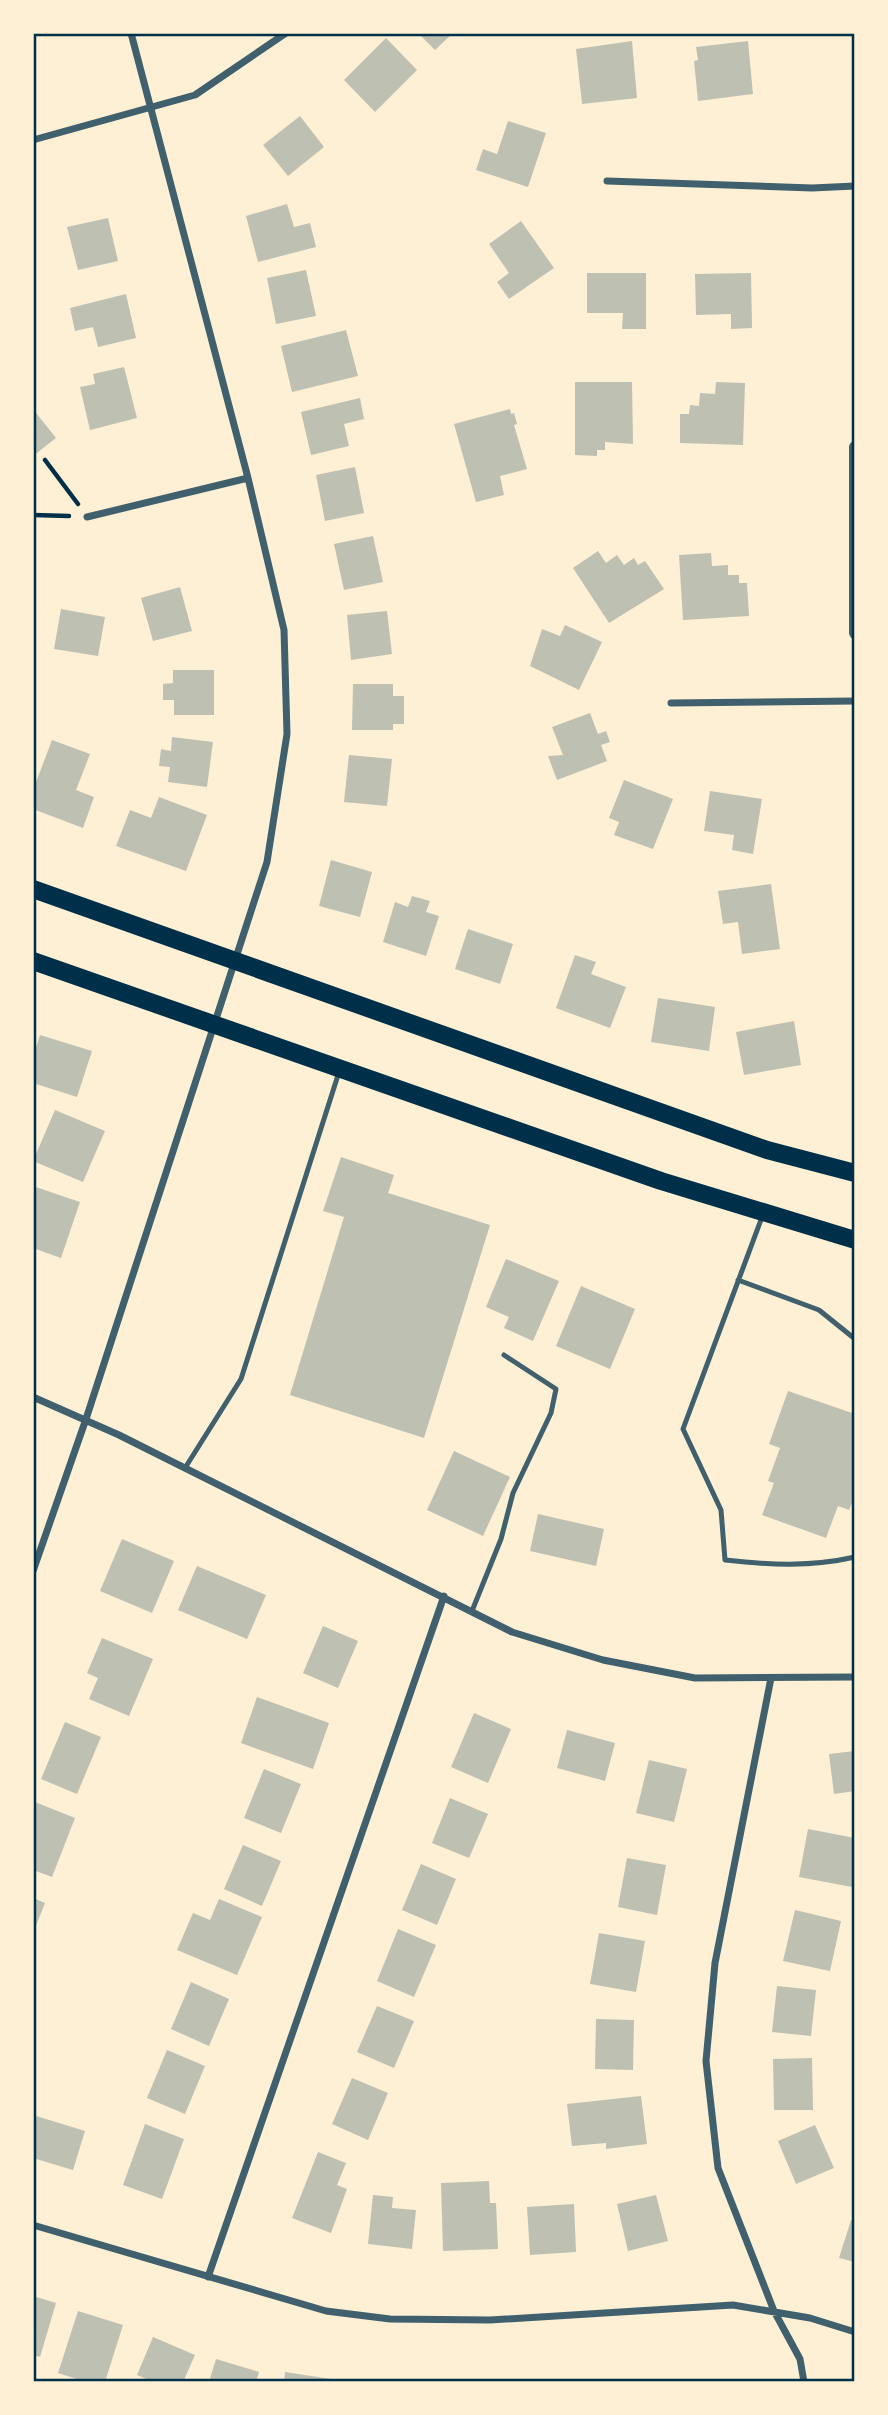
<svg xmlns="http://www.w3.org/2000/svg" width="888" height="2415" font-family="'DM Sans',sans-serif">
<style>
.building{fill:#bec0b2}
.lines{fill:none;stroke-linecap:round;stroke-linejoin:round}
.path{stroke:#003049;stroke-width:4.5}
.service{stroke:#3f606c;stroke-width:5}
.minor{stroke:#3f606c;stroke-width:7}
.tertiary{stroke:#3f606c;stroke-width:12}
.primary{stroke:#003049;stroke-width:18}
.neatline{fill:none;stroke:#003049;stroke-width:2.5}
</style>
<rect width="100%" height="100%" fill="#fdf0d5"/>
<path class="building" d="M 418,33 L 453,33 L 435,50 Z
M 386,38 L 417,70 L 375,112 L 344,80 Z
M 632,41 L 637,98 L 582,104 L 576,49 Z
M 748,41 L 753,94 L 698,101 L 694,61 L 698,60 L 696,47 Z
M 300,116 L 324,147 L 288,176 L 263,145 Z
M 508,121 L 546,133 L 528,187 L 476,170 L 483,149 L 497,154 Z
M 287,204 L 294,227 L 310,223 L 316,247 L 258,262 L 246,216 Z
M 108,218 L 118,261 L 78,270 L 67,227 Z
M 521,221 L 554,268 L 509,299 L 497,282 L 509,273 L 489,244 Z
M 306,270 L 316,316 L 276,324 L 267,278 Z
M 587,273 L 646,273 L 646,329 L 622,329 L 623,313 L 587,313 Z
M 751,273 L 752,328 L 731,329 L 731,314 L 696,315 L 695,274 Z
M 126,294 L 136,338 L 98,347 L 93,327 L 75,331 L 70,308 Z
M 346,330 L 358,376 L 292,392 L 281,346 Z
M 124,367 L 137,418 L 90,430 L 80,387 L 95,384 L 93,374 Z
M 575,382 L 632,382 L 633,444 L 605,442 L 605,450 L 597,450 L 597,456 L 575,455 Z
M 716,382 L 745,383 L 743,445 L 680,443 L 680,414 L 689,414 L 690,405 L 699,406 L 700,393 L 715,394 Z
M 360,398 L 364,419 L 344,424 L 349,446 L 311,455 L 301,412 Z
M 33,409 L 56,438 L 33,456 Z
M 510,409 L 511,414 L 514,413 L 517,424 L 514,425 L 527,469 L 500,476 L 504,495 L 476,502 L 454,424 Z
M 355,467 L 364,513 L 325,521 L 316,475 Z
M 373,536 L 383,582 L 344,590 L 334,544 Z
M 598,551 L 606,563 L 617,555 L 624,565 L 634,558 L 638,565 L 645,561 L 664,589 L 609,623 L 573,568 Z
M 711,553 L 712,566 L 728,565 L 728,575 L 739,575 L 739,583 L 747,583 L 749,616 L 683,620 L 679,555 Z
M 180,587 L 192,631 L 153,641 L 141,598 Z
M 61,609 L 105,617 L 98,656 L 54,649 Z
M 387,611 L 392,654 L 351,660 L 347,615 Z
M 565,625 L 602,642 L 579,690 L 530,666 L 542,629 L 560,636 Z
M 173,670 L 214,670 L 214,715 L 174,715 L 174,700 L 163,700 L 163,684 L 173,683 Z
M 353,684 L 393,684 L 393,696 L 404,696 L 404,724 L 393,724 L 393,730 L 352,730 Z
M 590,713 L 598,734 L 606,731 L 610,742 L 601,745 L 607,761 L 557,780 L 548,756 L 563,755 L 552,727 Z
M 172,737 L 213,742 L 207,787 L 168,782 L 170,767 L 159,766 L 161,749 L 171,751 Z
M 52,740 L 90,754 L 76,790 L 94,797 L 83,828 L 33,809 L 33,790 Z
M 349,755 L 392,759 L 387,806 L 344,802 Z
M 624,780 L 673,799 L 653,849 L 614,835 L 619,822 L 609,818 Z
M 710,791 L 762,799 L 753,854 L 732,850 L 734,835 L 704,831 Z
M 159,797 L 207,815 L 186,871 L 116,846 L 130,810 L 151,818 Z
M 331,860 L 372,872 L 360,917 L 319,906 Z
M 771,884 L 780,949 L 742,954 L 738,922 L 723,924 L 718,891 Z
M 412,896 L 430,901 L 426,912 L 439,916 L 426,956 L 383,942 L 395,902 L 408,907 Z
M 468,929 L 513,944 L 500,984 L 455,969 Z
M 575,955 L 596,962 L 591,974 L 626,987 L 610,1028 L 556,1008 Z
M 658,998 L 715,1007 L 709,1051 L 651,1042 Z
M 794,1021 L 801,1065 L 744,1075 L 736,1032 Z
M 40,1035 L 92,1051 L 77,1097 L 33,1083 L 33,1057 Z
M 55,1110 L 105,1131 L 83,1182 L 33,1161 Z
M 341,1157 L 394,1175 L 388,1193 L 490,1225 L 424,1438 L 290,1395 L 344,1217 L 323,1211 Z
M 33,1186 L 80,1202 L 61,1258 L 33,1248 Z
M 506,1259 L 559,1281 L 533,1341 L 504,1328 L 509,1317 L 486,1307 Z
M 581,1286 L 635,1309 L 610,1369 L 556,1346 Z
M 788,1391 L 855,1414 L 855,1495 L 849,1510 L 838,1506 L 826,1538 L 762,1515 L 774,1483 L 768,1481 L 780,1448 L 769,1444 Z
M 454,1451 L 510,1477 L 483,1536 L 427,1510 Z
M 538,1514 L 604,1529 L 596,1566 L 530,1551 Z
M 122,1539 L 174,1561 L 152,1613 L 100,1591 Z
M 197,1566 L 266,1595 L 247,1639 L 178,1610 Z
M 323,1626 L 358,1641 L 338,1688 L 303,1673 Z
M 102,1638 L 153,1659 L 129,1716 L 89,1699 L 98,1678 L 87,1673 Z
M 257,1697 L 329,1723 L 313,1769 L 241,1743 Z
M 474,1713 L 511,1729 L 488,1783 L 451,1767 Z
M 65,1722 L 101,1737 L 77,1794 L 41,1779 Z
M 567,1730 L 615,1743 L 605,1781 L 557,1768 Z
M 855,1751 L 855,1791 L 834,1794 L 829,1754 Z
M 649,1760 L 687,1769 L 674,1822 L 636,1813 Z
M 264,1769 L 301,1784 L 281,1833 L 244,1818 Z
M 450,1798 L 488,1814 L 469,1858 L 432,1843 Z
M 35,1802 L 75,1818 L 52,1877 L 33,1870 Z
M 808,1829 L 855,1838 L 852,1887 L 799,1877 Z
M 243,1845 L 281,1861 L 262,1906 L 224,1889 Z
M 627,1858 L 666,1865 L 657,1915 L 618,1907 Z
M 421,1864 L 456,1879 L 437,1925 L 402,1910 Z
M 33,1898 L 45,1903 L 33,1933 Z
M 219,1899 L 262,1917 L 237,1975 L 177,1950 L 193,1913 L 210,1920 Z
M 795,1910 L 841,1921 L 830,1971 L 783,1961 Z
M 398,1929 L 436,1945 L 414,1997 L 377,1981 Z
M 599,1933 L 645,1941 L 636,1992 L 590,1984 Z
M 191,1982 L 229,1999 L 209,2046 L 171,2029 Z
M 777,1986 L 816,1990 L 811,2036 L 772,2032 Z
M 377,2006 L 414,2021 L 394,2068 L 357,2052 Z
M 596,2019 L 634,2020 L 633,2070 L 595,2069 Z
M 167,2050 L 205,2066 L 185,2114 L 147,2098 Z
M 812,2058 L 813,2110 L 774,2110 L 773,2059 Z
M 352,2078 L 388,2093 L 368,2140 L 332,2124 Z
M 641,2096 L 647,2144 L 606,2149 L 606,2143 L 572,2146 L 567,2104 Z
M 33,2115 L 85,2131 L 73,2170 L 33,2158 Z
M 145,2124 L 184,2139 L 162,2199 L 123,2185 Z
M 815,2125 L 834,2168 L 796,2184 L 778,2141 Z
M 318,2152 L 346,2163 L 337,2185 L 347,2189 L 331,2233 L 292,2218 Z
M 489,2181 L 490,2203 L 496,2203 L 498,2249 L 443,2251 L 441,2183 Z
M 373,2195 L 393,2197 L 392,2208 L 416,2210 L 412,2249 L 368,2244 Z
M 656,2195 L 668,2241 L 628,2251 L 617,2204 Z
M 574,2204 L 576,2252 L 530,2255 L 527,2207 Z
M 851,2220 L 855,2221 L 855,2262 L 839,2258 Z
M 33,2296 L 56,2303 L 40,2357 L 33,2355 Z
M 78,2311 L 123,2325 L 105,2382 L 86,2382 L 58,2373 Z
M 153,2337 L 195,2355 L 183,2382 L 153,2382 L 137,2375 Z
M 216,2359 L 259,2372 L 256,2382 L 209,2382 Z
M 285,2372 L 331,2379 L 330,2382 L 284,2382 Z"/>
<g class="lines">
<path class="path" d="M 45,460 L 78,504
M 33,515 L 69,516"/>
<path class="service" d="M 762,1217 L 683,1429 L 721,1510 L 725,1560 C 769,1565 811,1567 855,1557
M 738,1280 L 819,1310 L 855,1339
M 185,1468 L 241,1379 L 339,1072
M 472,1611 L 501,1539 L 513,1493 L 551,1413 L 556,1389 L 504,1355"/>
<path class="minor" d="M 33,140 L 195,95 L 286,33
M 607,181 L 812,188 L 855,186
M 87,517 L 248,478
M 671,703 L 855,701
M 33,1397 L 119,1435 L 512,1632 L 603,1660 L 695,1678 L 855,1677
M 33,1571 L 86,1419 L 267,862 L 287,734 L 284,630 L 248,478 L 131,33
M 771,1678 L 715,1963 L 706,2061 L 718,2168 L 774,2311 L 800,2359 L 804,2382
M 33,2225 L 326,2311 L 390,2319 L 490,2320 L 733,2305 L 810,2318 L 855,2332
M 208,2277 L 444,1596"/>
<path class="tertiary" d="M 855,447 L 855,633"/>
<path class="primary" d="M 33,889 L 767,1150 L 855,1173
M 33,961 L 661,1181 L 855,1240"/>
</g>
<rect width="888" height="2415" fill="none" stroke="#fdf0d5" stroke-width="70"/>
<rect x="35" y="35" width="818" height="2345" class="neatline"/>
</svg>
